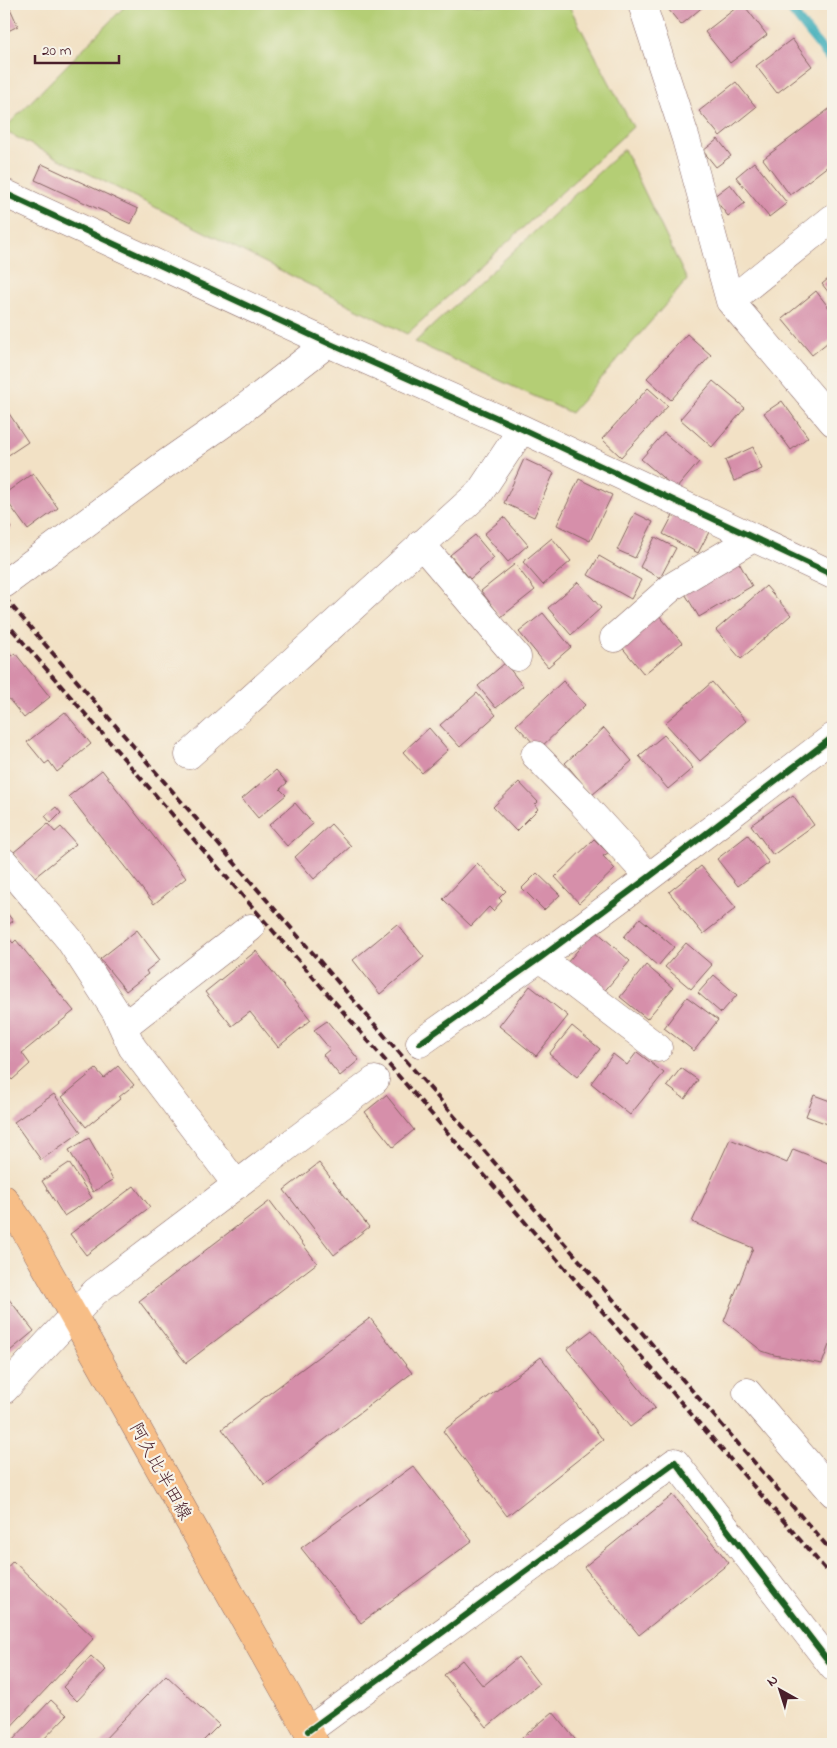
<svg xmlns="http://www.w3.org/2000/svg" width="837" height="1748" font-family="'Indie Flower','Klee One',sans-serif">
<style>
.green{fill:#b4ce74;stroke:#7f7650}
.lines{fill:none;stroke-linecap:round;stroke-linejoin:round}
.stream{stroke:#3dadb9;stroke-width:9}
.building{fill:#d68faa}
.minor-casing{stroke:#856361;stroke-width:29}
.major-casing{stroke:#856361;stroke-width:29}
.minor{stroke:#fff;stroke-width:28}
.major{stroke:#f7be87;stroke-width:28}
.rail{stroke:#4a1f2b;stroke-width:4;stroke-dasharray:8 4;stroke-linecap:butt}
.cycleway-casing{stroke:#f7f3e8;stroke-width:9}
.cycleway{stroke:#1b5e20;stroke-width:6}
.labels{text-anchor:middle;stroke-width:4.5;stroke-linejoin:round;paint-order:stroke}
.street-label{font-size:18px;fill:#4a1f2b;stroke:#f7f3e8}
</style>
<rect width="100%" height="100%" fill="#f7f3e8"/>
<filter id="ink" filterUnits="userSpaceOnUse"><feTurbulence type="fractalNoise" baseFrequency=".02" numOctaves="2"/><feDisplacementMap in="SourceGraphic" scale="10" xChannelSelector="R" yChannelSelector="G"/><feConvolveMatrix kernelMatrix="1 2 1 2 8 2 1 2 1" color-interpolation-filters="sRGB"/></filter>
<filter id="wash" filterUnits="userSpaceOnUse"><feTurbulence type="fractalNoise" baseFrequency=".0096" numOctaves="4" result="noise"/><feDisplacementMap in="SourceGraphic" scale="20" xChannelSelector="R" yChannelSelector="G"/><feGaussianBlur stdDeviation="1.12" result="paint"/><feColorMatrix in="noise" values="0 0 0 0 0 0 0 0 0 0 0 0 0 0 0 0 0 1.4 0 .05"/><feComposite in="paint" operator="in"/></filter>
<g filter="url(#wash)">
<rect width="100%" height="100%" fill="#f2e1c5"/>
<path class="green" d="M 127,4 L 568,4 L 633,127 L 407,334 L 4,131 L 4,129 Z
M 624,149 L 687,280 L 571,413 L 415,342 Z"/>
<g class="lines">
<path class="stream" d="M 786,4 L 833,63"/>
</g>
<g id="blocks">
<path class="building" d="M 664,4 L 706,4 L 681,25 Z
M 741,4 L 743,4 L 767,35 L 730,63 L 705,32 Z
M 9,6 L 18,26 L 4,33 L 4,9 Z
M 792,39 L 812,66 L 777,93 L 756,66 Z
M 736,82 L 756,107 L 720,136 L 699,111 Z
M 833,106 L 833,162 L 790,195 L 763,159 Z
M 718,139 L 731,156 L 716,167 L 703,151 Z
M 754,162 L 787,203 L 769,217 L 736,177 Z
M 42,164 L 138,209 L 131,224 L 35,180 Z
M 730,184 L 745,203 L 728,216 L 713,197 Z
M 833,275 L 833,298 L 822,284 Z
M 816,291 L 833,313 L 833,338 L 812,355 L 782,319 Z
M 687,334 L 711,355 L 671,400 L 647,378 Z
M 713,381 L 745,408 L 712,447 L 680,419 Z
M 648,388 L 668,406 L 621,457 L 602,439 Z
M 782,401 L 808,437 L 791,450 L 764,413 Z
M 4,406 L 28,442 L 4,458 Z
M 664,433 L 699,462 L 676,489 L 641,459 Z
M 753,447 L 762,469 L 734,481 L 725,460 Z
M 524,459 L 554,473 L 534,517 L 504,503 Z
M 33,473 L 58,508 L 28,530 L 4,497 L 4,494 Z
M 579,479 L 612,495 L 590,541 L 557,525 Z
M 635,513 L 653,522 L 635,558 L 617,550 Z
M 674,513 L 709,532 L 698,553 L 663,534 Z
M 504,517 L 528,545 L 508,562 L 484,534 Z
M 4,519 L 11,528 L 4,534 Z
M 475,535 L 494,558 L 470,579 L 450,555 Z
M 655,537 L 676,548 L 660,578 L 640,567 Z
M 552,538 L 571,561 L 543,585 L 523,562 Z
M 599,556 L 641,580 L 631,599 L 588,575 Z
M 738,561 L 752,586 L 699,617 L 684,592 Z
M 515,564 L 535,590 L 501,617 L 481,591 Z
M 578,582 L 601,608 L 571,635 L 548,608 Z
M 766,586 L 791,615 L 741,659 L 716,630 Z
M 543,613 L 571,647 L 548,667 L 519,632 Z
M 658,614 L 682,643 L 644,674 L 620,645 Z
M 9,652 L 11,656 L 15,653 L 50,697 L 24,718 L 4,693 L 4,656 Z
M 505,663 L 523,686 L 496,708 L 478,686 Z
M 563,681 L 585,705 L 539,749 L 516,725 Z
M 712,682 L 746,721 L 700,761 L 665,723 Z
M 477,693 L 496,715 L 460,747 L 440,725 Z
M 65,712 L 91,744 L 57,772 L 49,761 L 45,764 L 27,742 Z
M 429,728 L 448,750 L 422,773 L 403,752 Z
M 604,728 L 632,761 L 592,795 L 565,763 Z
M 664,735 L 693,768 L 668,789 L 639,756 Z
M 102,770 L 186,878 L 154,904 L 69,796 Z
M 276,770 L 287,783 L 280,789 L 286,795 L 258,818 L 242,799 Z
M 519,782 L 538,802 L 535,805 L 538,809 L 516,831 L 493,807 Z
M 793,795 L 814,825 L 773,855 L 751,825 Z
M 295,803 L 313,824 L 287,846 L 269,825 Z
M 56,807 L 61,813 L 51,823 L 45,816 Z
M 48,824 L 55,832 L 61,827 L 76,844 L 35,877 L 14,852 Z
M 331,824 L 351,846 L 314,879 L 295,857 Z
M 748,835 L 769,863 L 738,886 L 717,859 Z
M 594,839 L 608,853 L 603,856 L 615,869 L 579,903 L 555,877 Z
M 477,863 L 506,891 L 499,898 L 502,901 L 493,911 L 489,907 L 471,926 L 443,899 Z
M 701,866 L 736,908 L 703,934 L 669,892 Z
M 537,873 L 560,895 L 544,910 L 522,888 Z
M 4,909 L 13,921 L 4,928 Z
M 640,918 L 674,947 L 658,966 L 624,937 Z
M 397,924 L 424,957 L 380,994 L 353,960 Z
M 137,930 L 160,960 L 146,971 L 148,974 L 126,991 L 100,959 Z
M 595,930 L 630,961 L 602,994 L 566,964 Z
M 5,934 L 13,943 L 16,940 L 74,1011 L 22,1053 L 30,1064 L 12,1080 L 4,1070 L 4,935 Z
M 686,943 L 712,965 L 691,989 L 665,967 Z
M 256,951 L 311,1020 L 278,1047 L 250,1012 L 232,1026 L 205,992 Z
M 646,965 L 673,988 L 647,1019 L 620,997 Z
M 714,975 L 737,995 L 721,1013 L 698,993 Z
M 530,986 L 568,1016 L 536,1056 L 499,1026 Z
M 687,997 L 718,1020 L 694,1051 L 664,1028 Z
M 327,1021 L 359,1060 L 340,1076 L 323,1055 L 330,1049 L 314,1030 Z
M 572,1026 L 600,1049 L 577,1077 L 549,1054 Z
M 637,1052 L 664,1073 L 630,1115 L 591,1083 L 613,1054 L 627,1065 Z
M 118,1066 L 134,1085 L 119,1097 L 120,1099 L 86,1127 L 62,1097 L 96,1069 L 104,1078 Z
M 681,1068 L 698,1080 L 685,1099 L 667,1086 Z
M 54,1094 L 81,1132 L 41,1160 L 14,1122 Z
M 386,1095 L 414,1130 L 393,1147 L 365,1112 Z
M 814,1095 L 833,1102 L 833,1126 L 806,1116 Z
M 89,1138 L 113,1180 L 93,1192 L 69,1150 Z
M 730,1139 L 787,1163 L 793,1149 L 833,1165 L 833,1334 L 822,1364 L 774,1355 L 762,1351 L 724,1321 L 753,1248 L 692,1222 Z
M 69,1163 L 92,1198 L 64,1216 L 42,1181 Z
M 319,1163 L 369,1227 L 334,1255 L 284,1190 Z
M 134,1186 L 150,1207 L 86,1255 L 70,1234 Z
M 270,1201 L 317,1263 L 186,1363 L 139,1301 Z
M 4,1293 L 34,1331 L 4,1356 Z
M 370,1318 L 412,1373 L 265,1485 L 222,1429 Z
M 592,1330 L 655,1408 L 630,1427 L 567,1349 Z
M 541,1357 L 603,1440 L 507,1516 L 443,1431 Z
M 413,1466 L 472,1541 L 361,1623 L 301,1548 Z
M 673,1495 L 729,1563 L 639,1635 L 584,1567 Z
M 13,1561 L 94,1638 L 4,1734 L 4,1571 Z
M 91,1656 L 106,1670 L 77,1701 L 63,1687 Z
M 518,1657 L 539,1684 L 487,1727 L 444,1675 L 462,1660 L 483,1686 Z
M 166,1675 L 219,1725 L 200,1744 L 100,1744 Z
M 51,1700 L 67,1715 L 39,1744 L 9,1744 Z
M 553,1712 L 579,1744 L 519,1744 L 517,1742 Z"/>
</g>
</g>
<g filter="url(#ink)">
<use href="#blocks" fill-opacity="0" stroke="#856361" stroke-width="1"/>
<g class="lines">
<g class="minor-casing">
<path id="minor" d="M 642,4 L 686,139 L 730,301 L 833,422
M 4,193 L 328,343 L 522,429 L 833,575
M 730,301 L 833,218
M 421,544 L 517,657
M 4,584 L 164,465 L 234,416 L 328,343
M 614,638 L 673,586 L 753,538
M 189,755 L 480,492 L 522,429
M 535,755 L 581,802 L 649,877
M 4,862 L 69,939 L 116,1012 L 132,1047 L 237,1185
M 540,958 L 658,1048
M 123,1027 L 250,928
M 420,1043 L 540,958 L 649,877 L 833,737
M 4,1390 L 95,1292 L 375,1080
M 747,1392 L 833,1493
M 308,1731 L 675,1462 L 833,1667"/>
</g>
<g class="major-casing">
<path id="major" d="M 4,1199 L 24,1228 L 315,1744"/>
</g>
<use href="#minor" class="minor"/>
<use href="#major" class="major"/>
<path class="rail" d="M 4,597 L 833,1553
M 4,620 L 833,1578"/>
<g class="cycleway-casing">
<path id="cycleway" d="M 4,193 L 328,343 L 522,429 L 833,575
M 420,1043 L 540,958 L 649,877 L 833,737
M 308,1731 L 675,1462 L 833,1667"/>
</g>
<use href="#cycleway" class="cycleway"/>
</g>
</g>
<g class="labels">
<g class="street-label">
<text transform="translate(161 1471) rotate(61)" y="6">阿久比半田線</text>
</g>
</g>
<rect width="837" height="1748" fill="none" stroke="#f7f3e8" stroke-width="20"/>
<g transform="translate(780 1690) rotate(321)" stroke="#f7f3e8" stroke-width="4" paint-order="stroke">
<path d="M0-4L9 19L0 12L-9 19Z" fill="#4a1f2b"/>
<text y="-8" font-size="14" font-weight="bold" text-anchor="middle" fill="#4a1f2b">N</text>
</g>
<path d="M35 55v8h84v-8" fill="none" stroke="#4a1f2b" stroke-width="2.5"/>
<text x="42" y="55" font-size="15" fill="#4a1f2b" stroke="#f7f3e8" stroke-width="4" paint-order="stroke">20 m</text>
</svg>
